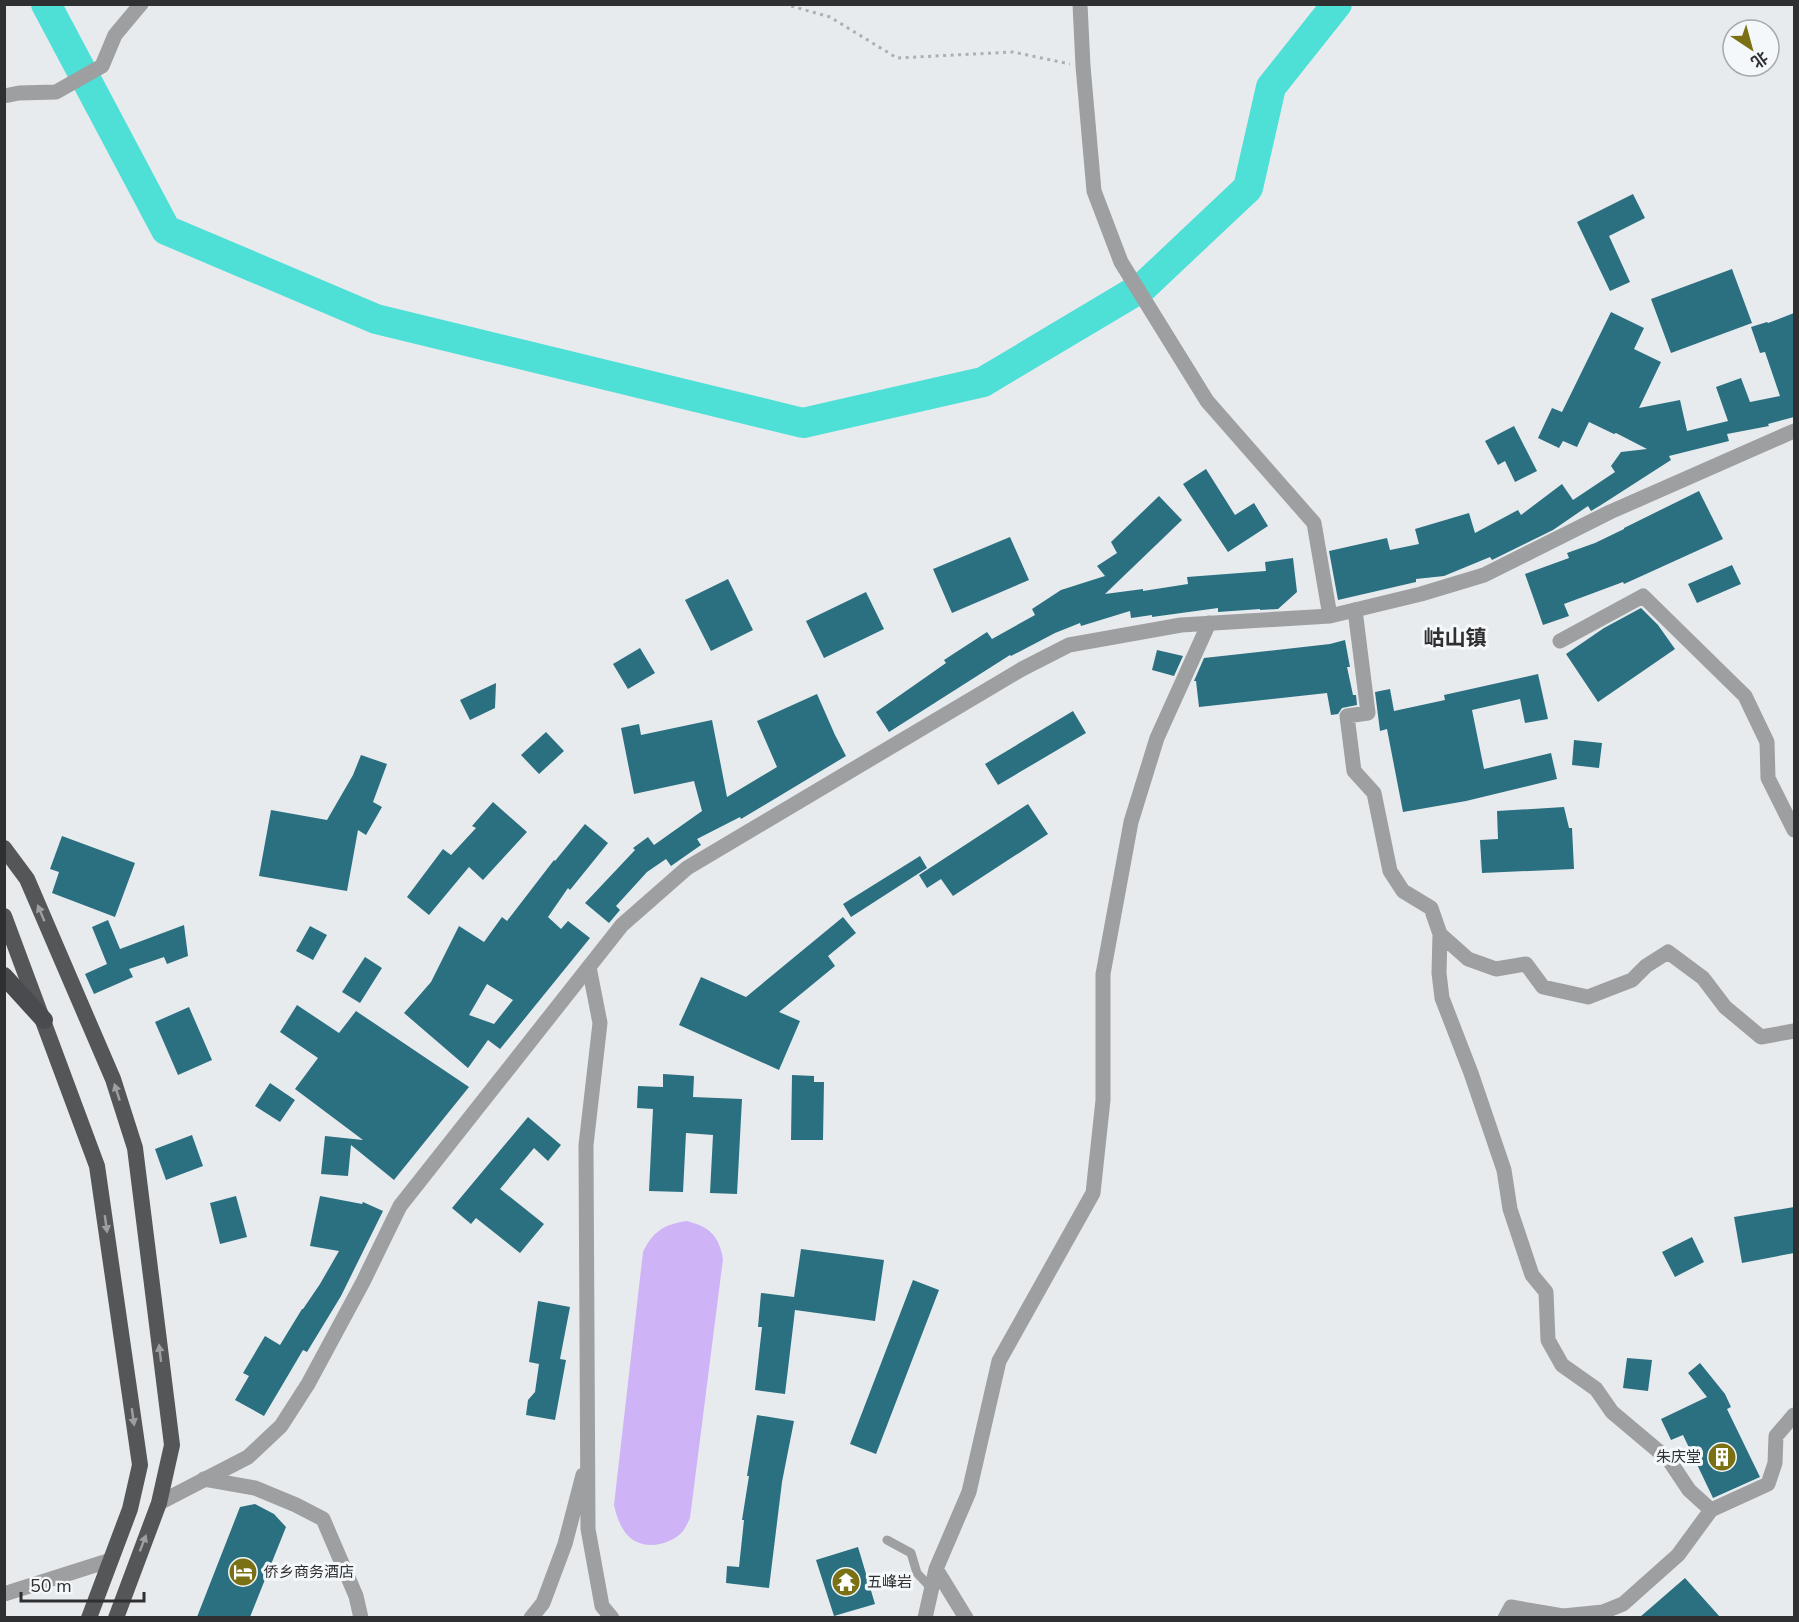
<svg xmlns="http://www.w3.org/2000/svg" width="1799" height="1622" font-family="'Nunito Sans','Noto Sans SC',sans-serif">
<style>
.green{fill:#ceb3f7}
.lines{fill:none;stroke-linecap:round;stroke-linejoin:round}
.river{stroke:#4edfd6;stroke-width:30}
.building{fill:#2a7081;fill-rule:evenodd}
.path{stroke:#adb0b2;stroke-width:3;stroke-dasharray:3 4.5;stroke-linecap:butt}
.service{stroke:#9e9fa0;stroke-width:9}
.minor{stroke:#9e9fa0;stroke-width:15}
.tertiary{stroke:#9e9fa0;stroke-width:15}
.trunk{stroke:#555658;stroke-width:16}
.motorway{stroke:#4a4b4e;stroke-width:18}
.oneway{fill:#9d9fa1}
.labels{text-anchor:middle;stroke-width:6;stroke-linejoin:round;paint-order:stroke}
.poi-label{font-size:15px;fill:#2f3031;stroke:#f5f8fb;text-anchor:start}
.district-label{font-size:21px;font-weight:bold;fill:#2f3031;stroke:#f5f8fb}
</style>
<rect width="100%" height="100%" fill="#e8ebee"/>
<path class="green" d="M 687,1221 C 710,1227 719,1236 723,1259 L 690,1518 C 688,1522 686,1527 683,1531 C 673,1543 650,1550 635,1541 C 622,1534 617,1518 614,1505 L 643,1252 C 653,1231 665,1224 687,1221 Z"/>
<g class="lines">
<path class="river" d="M 46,4 L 166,230 L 376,319 L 803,423 L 983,382 L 1144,286 L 1248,188 L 1271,87 L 1337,4"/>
</g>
<path class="building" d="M 1633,194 L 1645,218 L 1609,236 L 1630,282 L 1610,291 L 1577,222 Z
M 1732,269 L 1752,323 L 1671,353 L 1651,299 Z
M 1611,312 L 1644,328 L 1634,349 L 1661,362 L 1639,408 L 1680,400 L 1687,431 L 1728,421 L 1716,387 L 1741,378 L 1750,402 L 1780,396 L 1765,352 L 1760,353 L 1751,327 L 1767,322 L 1768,323 L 1794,313 L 1794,417 L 1768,424 L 1769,426 L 1727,434 L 1729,441 L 1669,456 L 1671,460 L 1601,505 L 1591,511 L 1588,506 L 1553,530 L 1492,560 L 1490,557 L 1444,576 L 1416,579 L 1416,582 L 1338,600 L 1329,551 L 1387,538 L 1390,550 L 1419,544 L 1415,529 L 1469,513 L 1475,533 L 1518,510 L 1521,515 L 1562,484 L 1573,500 L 1615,472 L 1611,466 L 1621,452 L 1647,449 L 1616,433 L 1614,434 L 1589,422 L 1577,447 L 1563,441 L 1559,448 L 1538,438 L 1552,408 L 1562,412 Z
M 1514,426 L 1537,471 L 1515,482 L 1505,461 L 1498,465 L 1485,441 Z
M 1206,469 L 1235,515 L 1254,503 L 1268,526 L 1228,552 L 1183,484 Z
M 1699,491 L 1723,539 L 1624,584 L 1623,582 L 1564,604 L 1569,616 L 1543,625 L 1525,574 L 1569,558 L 1567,553 L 1595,543 L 1624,529 L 1624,528 Z
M 1159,496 L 1182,520 L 1105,594 L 1143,589 L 1143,591 L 1188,584 L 1187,577 L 1266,571 L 1265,562 L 1293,558 L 1297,592 L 1278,609 L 1260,610 L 1260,609 L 1218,612 L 1218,608 L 1152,617 L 1152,615 L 1131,618 L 1130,611 L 1081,626 L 1080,623 L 1055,633 L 1011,656 L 1010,655 L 889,732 L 876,712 L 946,663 L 944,660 L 987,632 L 992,639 L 1035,615 L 1032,609 L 1061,590 L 1105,576 L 1097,566 L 1117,553 L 1111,542 Z
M 1010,537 L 1029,580 L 952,613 L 933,569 Z
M 1732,565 L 1741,584 L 1697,603 L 1688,584 Z
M 728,579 L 753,630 L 711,651 L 685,600 Z
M 866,592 L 884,629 L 824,658 L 806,621 Z
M 1641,608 L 1658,625 L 1675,649 L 1598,702 L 1566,654 L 1604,628 Z
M 1345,640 L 1350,667 L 1347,667 L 1353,695 L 1356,695 L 1357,705 L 1342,708 L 1338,714 L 1331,715 L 1327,693 L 1199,707 L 1196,681 L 1194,681 L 1204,658 L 1330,644 Z
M 640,648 L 655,673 L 628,689 L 613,664 Z
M 1157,650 L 1183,656 L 1174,676 L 1152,670 Z
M 1538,674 L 1548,719 L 1525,723 L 1520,699 L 1472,710 L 1484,769 L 1551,753 L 1557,779 L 1466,801 L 1403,812 L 1387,729 L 1380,731 L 1375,692 L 1390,689 L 1394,711 L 1445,700 L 1444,695 Z
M 496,683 L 495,708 L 470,720 L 460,700 Z
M 817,694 L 835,735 L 846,756 L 741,819 L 740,817 L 697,839 L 701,845 L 671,866 L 666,859 L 647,872 L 616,906 L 620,910 L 609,923 L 585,903 L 635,850 L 633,848 L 648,837 L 654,845 L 702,811 L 694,781 L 634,794 L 621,728 L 639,724 L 641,735 L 712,720 L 727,797 L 777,767 L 757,721 Z
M 1073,711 L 1086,733 L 998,785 L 985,764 Z
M 546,732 L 564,751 L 539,774 L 521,755 Z
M 1574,740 L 1602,743 L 1599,768 L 1572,765 Z
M 361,755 L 387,764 L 373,802 L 382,807 L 366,835 L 358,830 L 347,891 L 259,876 L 271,810 L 327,820 L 353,775 Z
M 493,802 L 527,832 L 483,880 L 469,867 L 429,915 L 407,897 L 443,849 L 451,855 L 476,828 L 472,826 Z
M 1028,804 L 1048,834 L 953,896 L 941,879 L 927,888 L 919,875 Z
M 1564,807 L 1569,828 L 1572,828 L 1574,869 L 1482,873 L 1480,840 L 1498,839 L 1497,811 Z
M 585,824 L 608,843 L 570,890 L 568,888 L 548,917 L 561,929 L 568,921 L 590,938 L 500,1049 L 488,1040 L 468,1068 L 404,1013 L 431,982 L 459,926 L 484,942 L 502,917 L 507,921 L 554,860 L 555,861 ZM 487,984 L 513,1000 L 494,1024 L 469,1015 Z
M 62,836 L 135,863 L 115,917 L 52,893 L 59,872 L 50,869 Z
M 920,856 L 927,868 L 851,917 L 843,904 Z
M 843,917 L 856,933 L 828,956 L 835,966 L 779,1012 L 800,1021 L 779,1070 L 679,1025 L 701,977 L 746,997 Z
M 108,920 L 120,949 L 184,925 L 188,956 L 167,964 L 164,957 L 129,969 L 133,977 L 94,994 L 85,974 L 107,964 L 92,927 Z
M 310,926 L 327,935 L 313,960 L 296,951 Z
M 365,957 L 382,968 L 360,1003 L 342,992 Z
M 297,1005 L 339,1033 L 356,1011 L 469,1087 L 394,1180 L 351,1145 L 348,1176 L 321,1174 L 325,1136 L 363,1140 L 295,1089 L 318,1058 L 280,1032 Z
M 189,1007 L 212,1060 L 178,1075 L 155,1022 Z
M 663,1074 L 694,1076 L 693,1097 L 742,1099 L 737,1194 L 710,1193 L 713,1135 L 686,1133 L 683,1192 L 649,1191 L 653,1109 L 637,1108 L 638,1086 L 663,1087 Z
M 792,1075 L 814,1076 L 814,1082 L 824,1082 L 823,1140 L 791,1140 Z
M 270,1083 L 295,1100 L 280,1122 L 255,1106 Z
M 528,1117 L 561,1145 L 548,1161 L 534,1148 L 500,1189 L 544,1224 L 520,1253 L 476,1218 L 471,1224 L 452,1208 Z
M 192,1135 L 203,1166 L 166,1180 L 155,1149 Z
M 236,1196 L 247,1237 L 220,1244 L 210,1203 Z
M 320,1196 L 362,1204 L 363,1202 L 383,1211 L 341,1296 L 307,1352 L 303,1350 L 264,1416 L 235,1400 L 249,1376 L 243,1373 L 265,1336 L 280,1345 L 302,1309 L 303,1309 L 320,1284 L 339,1251 L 310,1246 Z
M 1794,1207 L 1794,1253 L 1742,1263 L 1734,1217 Z
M 1692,1237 L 1704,1262 L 1675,1277 L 1662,1252 Z
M 801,1249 L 884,1260 L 875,1321 L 795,1310 L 785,1394 L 755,1390 L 762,1327 L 758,1327 L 761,1293 L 794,1297 Z
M 913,1280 L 939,1290 L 876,1454 L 850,1444 Z
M 538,1301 L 570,1307 L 560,1359 L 566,1360 L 555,1420 L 526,1415 L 528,1400 L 535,1392 L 539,1364 L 529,1362 Z
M 1627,1358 L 1652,1360 L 1648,1391 L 1623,1388 Z
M 1700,1363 L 1725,1394 L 1731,1407 L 1727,1409 L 1760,1477 L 1713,1498 L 1683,1435 L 1671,1440 L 1661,1419 L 1707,1397 L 1688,1373 Z
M 757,1415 L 794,1421 L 782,1482 L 769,1588 L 726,1583 L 727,1566 L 739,1567 L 744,1520 L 742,1520 L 749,1476 L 747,1476 Z
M 255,1504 L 274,1514 L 286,1527 L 250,1617 L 197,1617 L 240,1507 Z
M 858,1547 L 875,1604 L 834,1616 L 816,1560 Z
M 1685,1578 L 1720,1617 L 1640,1617 Z"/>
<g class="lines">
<path class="path" d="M 784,4 L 830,17 L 897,58 L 1013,52 L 1070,64"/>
<path class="service" d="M 887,1540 L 911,1553 L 917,1573 L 931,1588"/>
<path class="minor" d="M 4,96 L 19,93 L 56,92 L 102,66 L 115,35 L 141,4
M 1355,610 L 1368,713 L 1347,716 L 1354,771 L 1374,793 L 1390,871 L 1403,891 L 1431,908 L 1440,934 L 1439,973 L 1442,998 L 1471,1073 L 1504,1170 L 1510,1209 L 1532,1275 L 1546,1292 L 1548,1340 L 1562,1365 L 1596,1389 L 1612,1412 L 1669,1460 L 1689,1490 L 1711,1510
M 1560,641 L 1643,596 L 1745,696 L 1767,742 L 1768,778 L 1794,830
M 1440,934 L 1468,959 L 1496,969 L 1526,964 L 1543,987 L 1588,997 L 1632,980 L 1646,966 L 1668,952 L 1703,978 L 1725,1007 L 1761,1037 L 1794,1031
M 589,967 L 600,1023 L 586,1145 L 588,1529 L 602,1606 L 612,1618
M 204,1479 L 255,1488 L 296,1505 L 323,1519 L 356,1596 L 361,1618
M 4,1594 L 111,1560
M 531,1618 L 543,1603 L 565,1544 L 583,1475
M 925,1618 L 936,1569
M 966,1618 L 936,1569 L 969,1492 L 999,1361 L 1093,1193 L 1103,1100 L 1103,974 L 1131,822 L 1157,738 L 1209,623
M 1505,1618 L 1511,1607 L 1563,1616 L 1603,1612 L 1623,1604 L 1678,1555 L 1711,1510 L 1768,1484 L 1775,1463 L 1776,1436 L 1794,1415"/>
<path class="tertiary" d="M 1080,4 L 1083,66 L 1094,191 L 1121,262 L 1207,401 L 1314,523 L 1330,616
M 159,1503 L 248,1457 L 281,1426 L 308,1384 L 363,1282 L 400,1206 L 622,925 L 687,868 L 1022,669 L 1069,645 L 1181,625 L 1330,616 L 1421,594 L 1484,575 L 1610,512 L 1794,431"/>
<path class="trunk" d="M 4,848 L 27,879 L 113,1079 L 135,1148 L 172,1445 L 159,1503 L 116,1618
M 4,916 L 97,1166 L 140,1465 L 130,1509 L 89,1618"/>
<path class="motorway" d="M 4,976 L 44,1020"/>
</g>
<defs><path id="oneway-solid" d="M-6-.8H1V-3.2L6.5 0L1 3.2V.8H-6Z" transform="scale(1.5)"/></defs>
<g class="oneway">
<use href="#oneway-solid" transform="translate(41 913) rotate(-113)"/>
<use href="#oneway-solid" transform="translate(117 1092) rotate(-108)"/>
<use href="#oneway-solid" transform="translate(106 1224) rotate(82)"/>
<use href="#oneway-solid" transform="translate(160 1353) rotate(-97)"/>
<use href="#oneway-solid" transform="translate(133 1417) rotate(82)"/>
<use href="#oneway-solid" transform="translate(143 1543) rotate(-69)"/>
</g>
<defs>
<g id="building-disc" transform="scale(1.5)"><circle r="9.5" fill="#797113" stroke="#f5f8fb"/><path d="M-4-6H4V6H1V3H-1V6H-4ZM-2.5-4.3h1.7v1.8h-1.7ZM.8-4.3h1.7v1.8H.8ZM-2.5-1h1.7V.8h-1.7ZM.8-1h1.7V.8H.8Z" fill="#fff"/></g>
<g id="hotel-disc" transform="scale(1.5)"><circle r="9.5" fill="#797113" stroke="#f5f8fb"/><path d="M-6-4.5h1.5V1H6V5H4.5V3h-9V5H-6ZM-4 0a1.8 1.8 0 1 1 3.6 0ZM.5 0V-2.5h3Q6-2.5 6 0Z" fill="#fff"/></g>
<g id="temple-disc" transform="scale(1.5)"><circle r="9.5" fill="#797113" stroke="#f5f8fb"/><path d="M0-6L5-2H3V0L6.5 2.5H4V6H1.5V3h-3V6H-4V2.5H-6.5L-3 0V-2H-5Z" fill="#fff"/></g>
</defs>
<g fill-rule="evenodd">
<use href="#building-disc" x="1722" y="1457"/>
<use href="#hotel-disc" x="243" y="1572"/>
<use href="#temple-disc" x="846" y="1582"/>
</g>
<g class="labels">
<g class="poi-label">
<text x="1701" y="1462" text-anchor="end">朱庆堂</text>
<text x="264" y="1577">侨乡商务酒店</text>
<text x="867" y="1587">五峰岩</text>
</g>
<g class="district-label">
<text x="1455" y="645">岵山镇</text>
</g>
</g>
<rect width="1799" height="1622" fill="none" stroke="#2f3031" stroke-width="12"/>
<g transform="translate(1751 48) rotate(144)"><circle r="28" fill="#f5f8fb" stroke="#a6a8aa" stroke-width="1.5"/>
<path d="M0-4.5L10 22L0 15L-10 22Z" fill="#797113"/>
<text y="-9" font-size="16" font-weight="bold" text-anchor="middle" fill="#2f3031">北</text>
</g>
<path d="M21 1592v9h123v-9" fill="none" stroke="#2f3031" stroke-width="3"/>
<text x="30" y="1592" font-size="18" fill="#2f3031" stroke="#f5f8fb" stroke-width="4.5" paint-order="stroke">50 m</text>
</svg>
